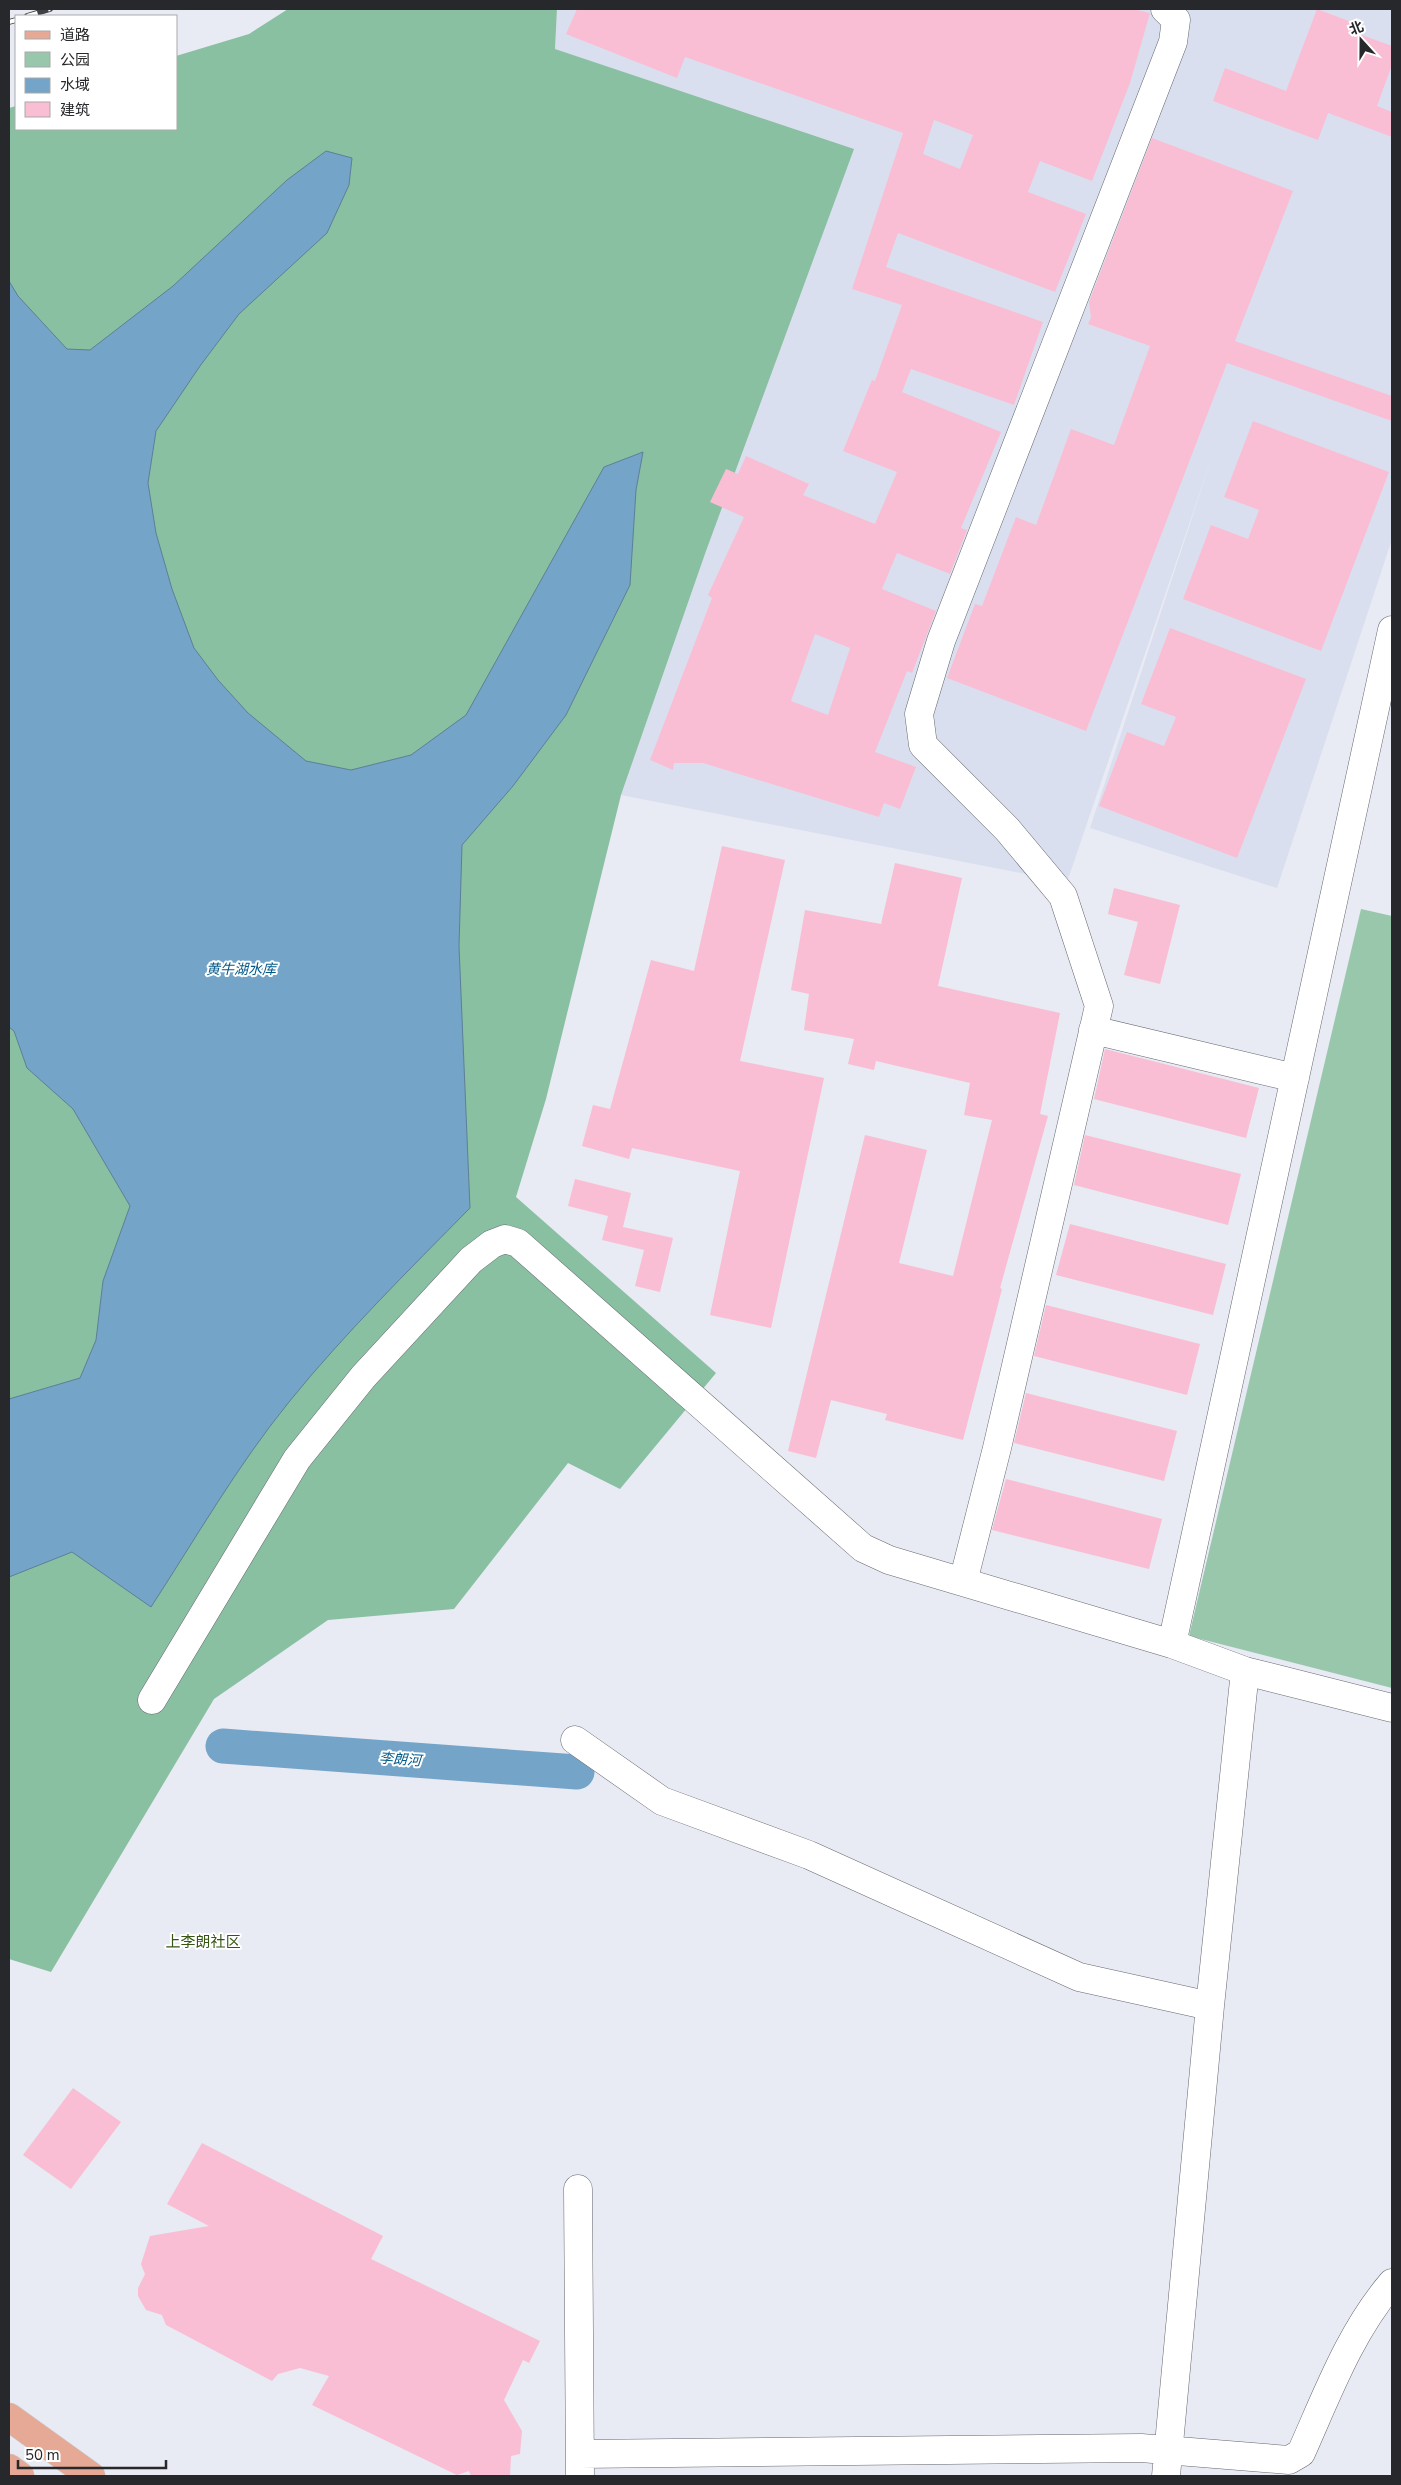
<svg xmlns="http://www.w3.org/2000/svg" width="1401" height="2485" font-family="'Nunito Sans','Noto Sans SC',sans-serif">
<style>
.built{fill:#dadfef}
.green{fill:#98c7ac}
.forest{fill:#89c0a1}
.water{fill:#74a4c7;stroke:#5d7f98}
.lines{fill:none;stroke-linecap:round;stroke-linejoin:round}
.river{stroke:#74a4c7;stroke-width:35}
.building{fill:#f9bed3;fill-rule:evenodd}
.minor-casing{stroke:#666870;stroke-width:29}
.major-casing{stroke:#cbcbcc;stroke-width:29}
.minor{stroke:#fff;stroke-width:28}
.major{stroke:#e6a995;stroke-width:28}
.rail-casing{stroke:#404145;stroke-width:5.5}
.rail{stroke:#fff;stroke-width:4;stroke-dasharray:11;stroke-linecap:butt}
.labels{text-anchor:middle;stroke-width:4;stroke-linejoin:round;paint-order:stroke}
.water-label{font-size:14px;font-style:italic;fill:#005986;stroke:#fff}
.quarter-label{font-size:15px;fill:#365614;stroke:#fff}
</style>
<rect width="100%" height="100%" fill="#e8eaf4"/>
<path class="built" d="M 557,9 L 1392,9 L 1392,539 L 1277,888 L 1090,828 L 1212,457 L 1067,882 L 621,795 L 706,551 L 555,49 Z"/>
<path class="green" d="M 1361,909 L 1392,916 L 1392,1688 L 1189,1636 Z"/>
<path class="forest" d="M 288,9 L 557,9 L 555,49 L 854,149 L 706,551 L 621,795 L 546,1099 L 516,1197 L 716,1373 L 620,1489 L 568,1463 L 454,1609 L 328,1620 L 214,1699 L 51,1972 L 9,1959 L 9,108 L 16,106 L 16,129 L 176,129 L 176,56 L 249,34 Z"/>
<path class="water" d="M 326,151 L 352,158 L 349,185 L 327,233 L 239,314 L 200,366 L 156,431 L 148,483 L 156,533 L 172,589 L 194,648 L 218,680 L 248,713 L 306,761 L 351,770 L 411,755 L 466,715 L 604,467 L 643,452 L 636,490 L 630,585 L 566,715 L 513,786 L 462,845 L 459,946 L 470,1208 C 408,1271 344,1334 289,1402 C 237,1466 196,1538 151,1607 L 72,1552 L 9,1577 L 9,1399 L 80,1378 L 96,1340 L 103,1281 L 130,1206 L 73,1109 L 27,1068 L 14,1031 L 9,1027 L 9,281 L 18,296 L 67,349 L 90,350 L 173,286 L 287,180 Z"/>
<g class="lines">
<path class="river" d="M 223,1746 L 577,1772"/>
</g>
<path class="building" d="M 577,9 L 1133,9 L 1150,13 L 1130,83 L 1092,181 L 1040,161 L 1028,192 L 1086,214 L 1055,292 L 898,233 L 886,267 L 1043,322 L 1014,405 L 911,369 L 902,392 L 1001,432 L 961,528 L 967,530 L 950,574 L 897,553 L 882,589 L 936,611 L 912,673 L 907,671 L 875,752 L 916,767 L 900,809 L 884,803 L 879,817 L 703,763 L 674,763 L 673,770 L 650,760 L 712,598 L 708,595 L 744,517 L 710,502 L 726,469 L 738,474 L 746,456 L 809,484 L 803,495 L 875,524 L 897,472 L 843,451 L 872,380 L 875,381 L 902,305 L 852,289 L 903,133 L 685,57 L 677,78 L 566,34 ZM 934,120 L 973,135 L 960,169 L 923,154 ZM 815,634 L 850,648 L 828,715 L 791,701 Z
M 1317,9 L 1362,26 L 1359,34 L 1392,46 L 1392,65 L 1377,106 L 1392,112 L 1392,137 L 1328,113 L 1318,140 L 1213,101 L 1225,68 L 1286,91 Z
M 1152,138 L 1293,191 L 1235,341 L 1392,396 L 1392,421 L 1227,363 L 1086,731 L 947,678 L 975,604 L 982,606 L 1016,517 L 1036,525 L 1071,429 L 1114,445 L 1150,346 L 1088,324 L 1091,317 L 1089,302 Z
M 1253,421 L 1389,472 L 1321,651 L 1183,599 L 1211,525 L 1248,539 L 1259,510 L 1224,497 Z
M 1170,628 L 1306,679 L 1237,858 L 1099,806 L 1127,732 L 1164,746 L 1176,717 L 1141,704 Z
M 722,846 L 785,860 L 740,1061 L 824,1078 L 771,1328 L 710,1315 L 740,1171 L 632,1148 L 629,1159 L 582,1146 L 593,1105 L 610,1109 L 651,960 L 694,971 Z
M 895,863 L 962,878 L 938,986 L 1060,1013 L 1040,1114 L 1048,1116 L 1000,1288 L 1002,1289 L 963,1440 L 885,1420 L 887,1414 L 831,1400 L 816,1458 L 788,1451 L 865,1135 L 927,1150 L 899,1263 L 953,1276 L 992,1120 L 964,1115 L 970,1083 L 876,1061 L 874,1070 L 848,1064 L 854,1039 L 804,1030 L 809,994 L 791,990 L 805,910 L 881,924 Z
M 1114,888 L 1180,905 L 1160,984 L 1124,975 L 1138,922 L 1108,914 Z
M 1105,1049 L 1259,1088 L 1246,1138 L 1094,1099 Z
M 1085,1135 L 1241,1174 L 1228,1225 L 1074,1185 Z
M 575,1179 L 631,1193 L 623,1227 L 673,1238 L 660,1292 L 635,1286 L 644,1250 L 602,1240 L 608,1216 L 568,1206 Z
M 1070,1224 L 1226,1264 L 1213,1315 L 1056,1275 Z
M 1046,1305 L 1200,1344 L 1187,1395 L 1034,1356 Z
M 1026,1393 L 1177,1431 L 1164,1481 L 1014,1443 Z
M 1006,1479 L 1162,1519 L 1149,1569 L 992,1530 Z
M 73,2088 L 121,2122 L 71,2189 L 23,2155 Z
M 202,2143 L 383,2236 L 371,2259 L 540,2341 L 529,2363 L 523,2360 L 504,2400 L 522,2431 L 520,2454 L 511,2456 L 510,2476 L 471,2476 L 469,2471 L 457,2475 L 312,2405 L 329,2376 L 300,2368 L 278,2374 L 272,2381 L 166,2325 L 162,2315 L 146,2310 L 138,2296 L 138,2288 L 145,2274 L 141,2264 L 150,2236 L 209,2226 L 167,2204 Z"/>
<g class="lines">
<g class="minor-casing">
<path id="minor" d="M 1093,1030 L 1295,1078
M 963,1582 L 997,1448 L 1099,1006 L 1063,896 L 1007,829 L 923,745 L 919,714 L 941,641 L 1173,42 L 1176,20 L 1165,9
M 1172,1644 L 1392,630
M 152,1700 L 297,1459 L 363,1377 L 471,1260 L 492,1244 L 505,1239 L 518,1243 L 863,1548 L 889,1560 L 1172,1644 L 1245,1671 L 1392,1708
M 575,1740 L 662,1801 L 809,1855 L 1079,1977 L 1210,2006 L 1166,2476
M 1210,2006 L 1245,1671
M 578,2189 L 580,2476
M 580,2454 L 1141,2448 L 1289,2460 L 1301,2453 C 1327,2395 1350,2332 1392,2283"/>
</g>
<g class="major-casing">
<path id="major" d="M 9,2417 L 91,2476
M 9,2468 L 20,2476"/>
</g>
<use href="#minor" class="minor"/>
<use href="#major" class="major"/>
<g class="rail-casing">
<path id="rail" d="M 27,16 L 50,9
M 9,22 L 16,20"/>
</g>
<use href="#rail" class="rail"/>
</g>
<g class="labels">
<g class="water-label">
<text x="241" y="974">黄牛湖水库</text>
<text transform="translate(400 1759) rotate(4)" y="5">李朗河</text>
</g>
<g class="quarter-label">
<text x="203" y="1947">上李朗社区</text>
</g>
</g>
<rect width="1401" height="2485" fill="none" stroke="#27282b" stroke-width="20"/>
<rect x="15" y="15" width="162" height="115" fill="#ffffff" stroke="#a9a9aa"/>
<rect x="25" y="31" width="25" height="8" fill="#e6a995" stroke="#a9a9aa"/>
<text x="60" y="40" font-size="15" fill="#27282b">道路</text>
<rect x="25" y="52" width="25" height="15" fill="#98c7ac" stroke="#a9a9aa"/>
<text x="60" y="65" font-size="15" fill="#27282b">公园</text>
<rect x="25" y="78" width="25" height="15" fill="#74a4c7" stroke="#a9a9aa"/>
<text x="60" y="90" font-size="15" fill="#27282b">水域</text>
<rect x="25" y="102" width="25" height="15" fill="#f9bed3" stroke="#a9a9aa"/>
<text x="60" y="115" font-size="15" fill="#27282b">建筑</text>
<g transform="translate(1361 40) rotate(339)" stroke="#ffffff" stroke-width="4" paint-order="stroke">
<path d="M0-4L9 19L0 12L-9 19Z" fill="#27282b"/>
<text y="-8" font-size="14" font-weight="bold" text-anchor="middle" fill="#27282b">北</text>
</g>
<path d="M18 2460v8h148v-8" fill="none" stroke="#27282b" stroke-width="2.5"/>
<text x="25" y="2460" font-size="15" fill="#27282b" stroke="#ffffff" stroke-width="4" paint-order="stroke">50 m</text>
</svg>
